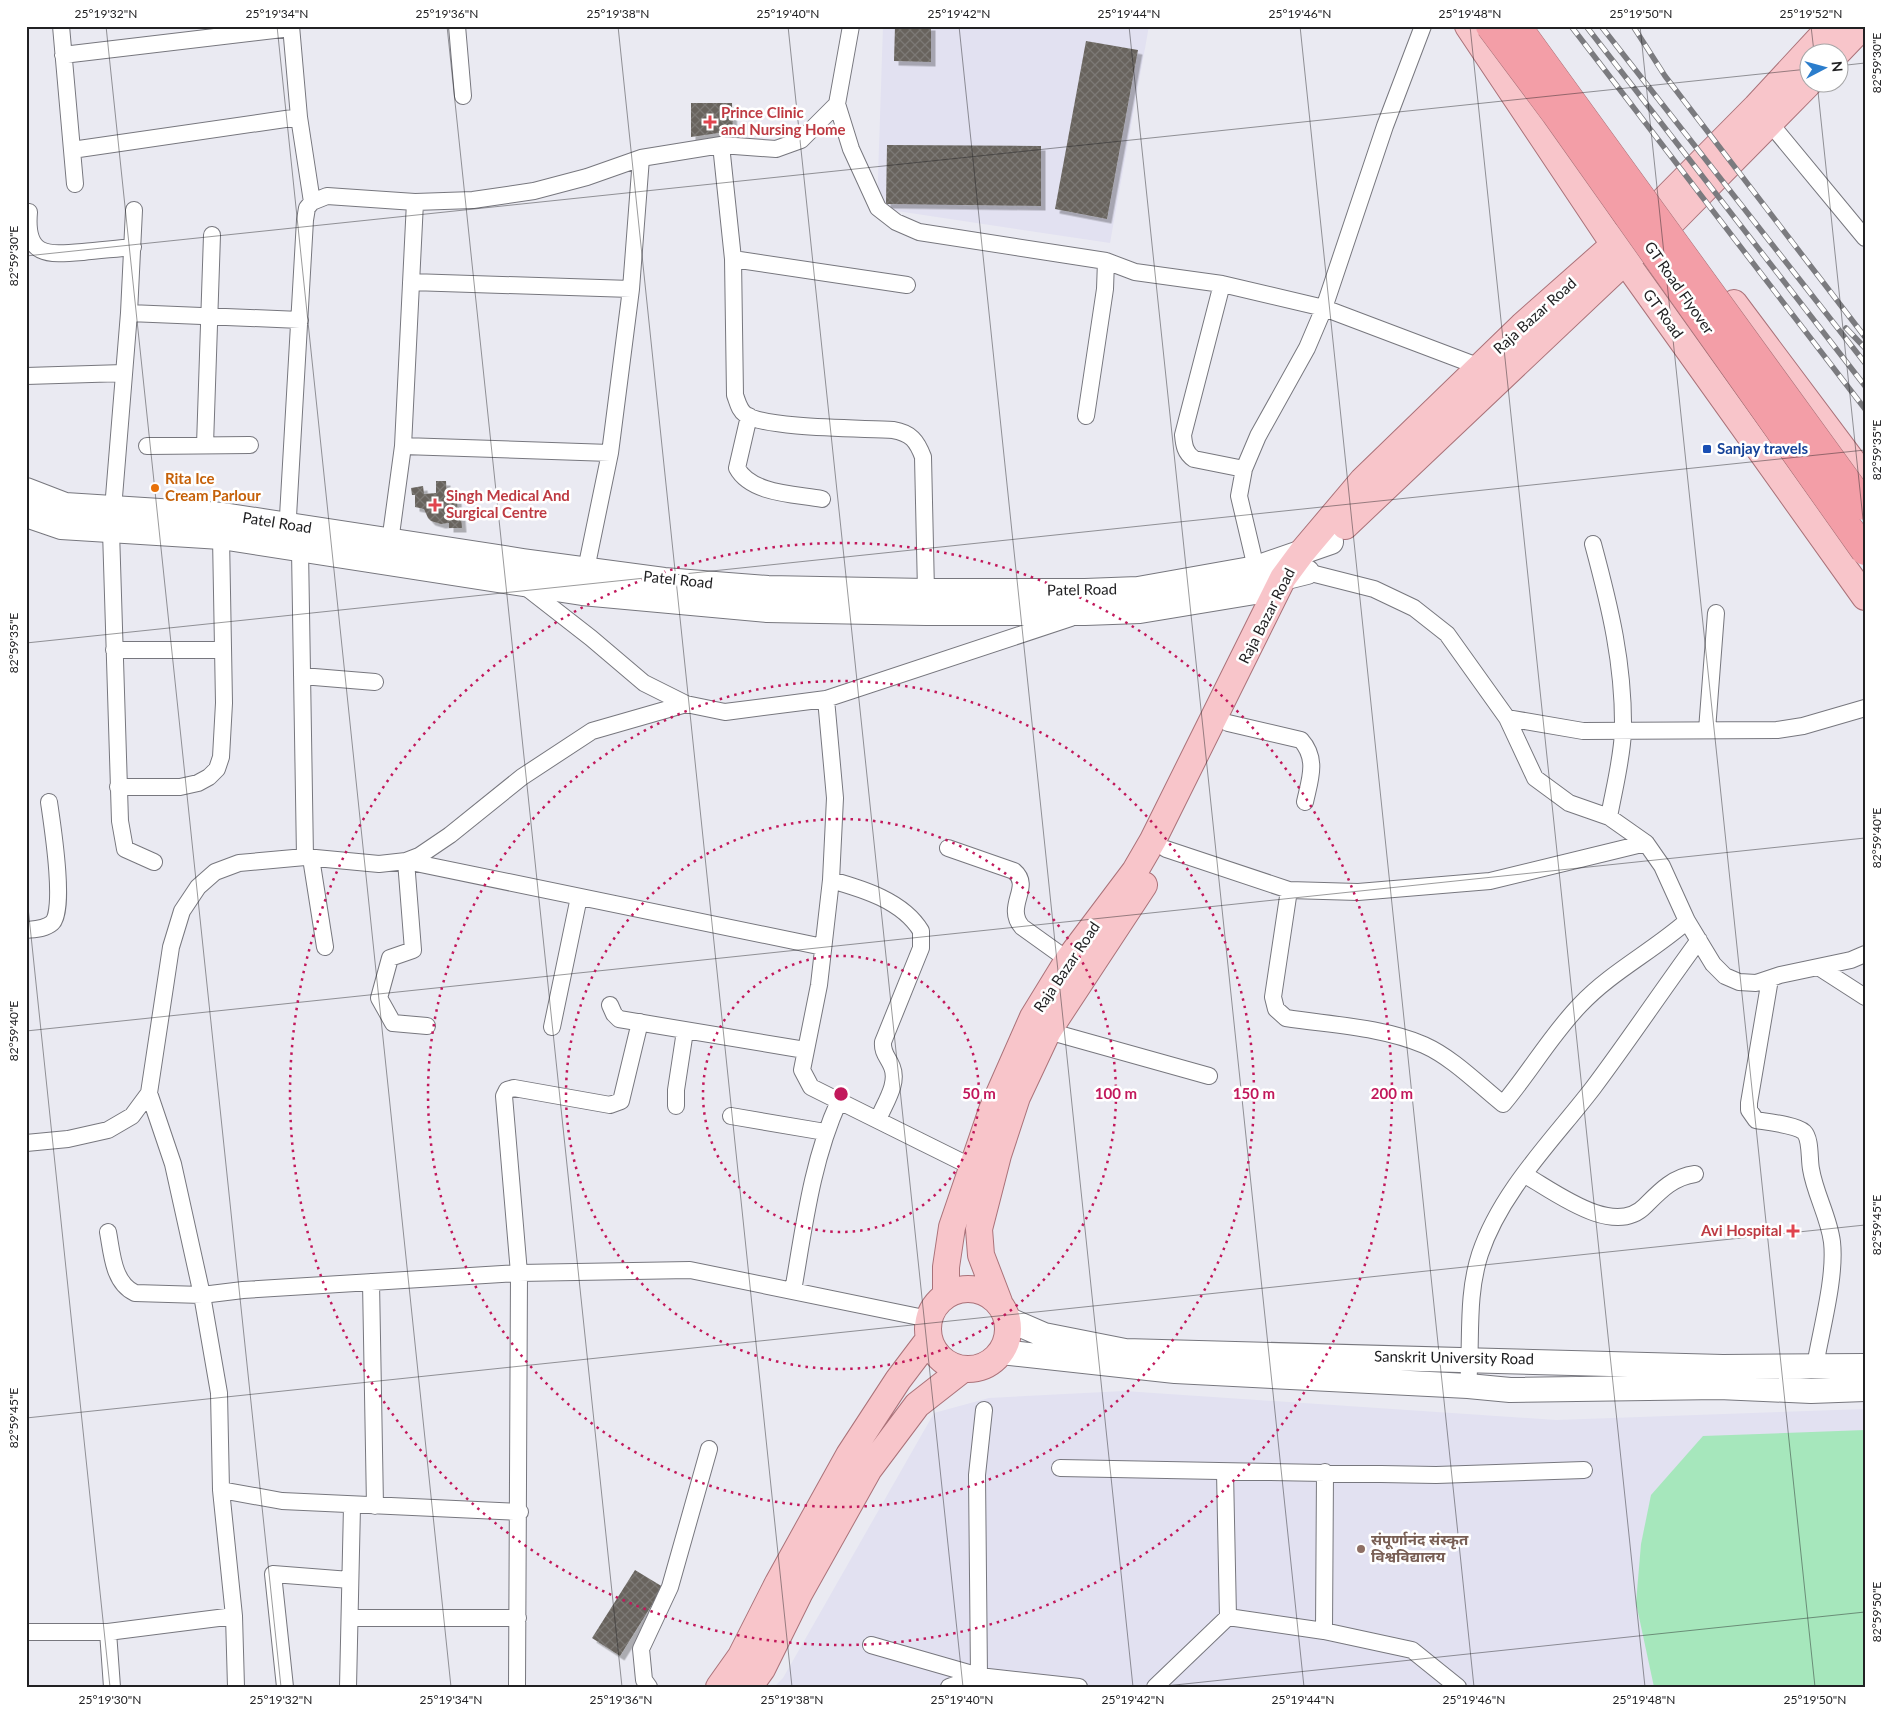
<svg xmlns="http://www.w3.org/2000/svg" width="1891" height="1713" font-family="Lato,'Noto Sans Devanagari',sans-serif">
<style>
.built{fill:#e2e1f1}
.pitch{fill:#a6e7bc}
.building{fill:url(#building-cross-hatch);filter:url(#shadow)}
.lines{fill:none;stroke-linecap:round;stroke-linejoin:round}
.street-casing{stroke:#77777e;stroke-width:18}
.secondary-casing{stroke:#77777e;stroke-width:26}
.primary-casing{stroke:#aa7279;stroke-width:28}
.street{stroke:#fff;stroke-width:16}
.secondary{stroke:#fff;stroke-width:24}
.primary{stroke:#f8c5ca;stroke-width:26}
.rail-casing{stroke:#7b7b7f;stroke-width:5.5}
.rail{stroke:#fff;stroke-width:4;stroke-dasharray:11;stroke-linecap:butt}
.highway-bridge-casing{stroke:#aa7279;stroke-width:29;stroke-linecap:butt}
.highway-bridge{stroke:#f39ea7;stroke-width:28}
.ticks{fill:none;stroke:#212123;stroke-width:1;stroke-opacity:0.45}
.ring{fill:none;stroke:#c2185b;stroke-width:2.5;stroke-dasharray:2.5 5}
.health-dot{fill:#e0444e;stroke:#fff;stroke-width:2}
.transit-dot{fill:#1a4fb4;stroke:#fff;stroke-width:2}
.food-dot{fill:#e8710a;stroke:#fff;stroke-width:2}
.education-dot{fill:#8d6e63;stroke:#fff;stroke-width:2}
.labels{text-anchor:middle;stroke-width:5;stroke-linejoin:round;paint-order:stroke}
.health-label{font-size:15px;font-weight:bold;fill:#be3a42;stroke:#fff;text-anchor:start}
.street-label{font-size:15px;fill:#212123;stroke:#fff}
.transit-label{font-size:15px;font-weight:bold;fill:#164399;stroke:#fff;text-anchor:start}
.food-label{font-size:15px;font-weight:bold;fill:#c56008;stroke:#fff;text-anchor:start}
.education-label{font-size:15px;font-weight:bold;fill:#785e54;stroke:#fff;text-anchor:start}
.centre{fill:#c2185b;stroke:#fff;stroke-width:2.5}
.ring-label{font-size:15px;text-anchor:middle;font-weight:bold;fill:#c2185b;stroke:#fff;stroke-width:5;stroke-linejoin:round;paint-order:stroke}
.neatline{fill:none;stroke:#212123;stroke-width:2}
.ticks-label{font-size:12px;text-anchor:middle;fill:#212123}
</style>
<defs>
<pattern id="building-cross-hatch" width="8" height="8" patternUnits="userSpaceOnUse" patternTransform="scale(1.25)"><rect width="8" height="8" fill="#67635d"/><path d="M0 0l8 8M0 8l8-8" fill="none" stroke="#7c7975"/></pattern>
<filter id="shadow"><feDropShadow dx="4.5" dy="4.5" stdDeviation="0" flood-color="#0004"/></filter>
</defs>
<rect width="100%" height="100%" fill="#eaeaf2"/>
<path class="built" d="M 883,26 L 1149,26 L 1110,243 L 877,208 Z
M 1124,1391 L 1556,1420 L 1865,1409 L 1865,1687 L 774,1687 L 783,1678 L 934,1413 L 989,1398 Z"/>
<path class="pitch" d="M 1865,1430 L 1865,1687 L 1654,1687 L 1636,1603 L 1641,1544 L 1651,1495 L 1703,1436 Z"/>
<path class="building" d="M 895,26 L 931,26 L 931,62 L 894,61 Z
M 1086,41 L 1138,50 L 1107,219 L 1055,209 Z
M 691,103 L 732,103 L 733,131 L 691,137 Z
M 887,145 L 1041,146 L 1041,206 L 886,204 Z
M 436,481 L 446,481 L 447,499 L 457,499 L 458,516 L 461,516 L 462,528 L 449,528 L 449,523 L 441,524 L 431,521 L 428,518 L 424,509 L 415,507 L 415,495 L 412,495 L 411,488 L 423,486 L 424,494 L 436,493 Z
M 635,1570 L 663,1587 L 620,1656 L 592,1638 Z"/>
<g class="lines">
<g class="street-casing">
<path id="street" d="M 61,26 L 75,184
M 291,26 L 299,117 L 312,202
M 457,26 L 463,96
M 63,55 L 291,28
M 837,104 L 851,149 L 878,208 L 896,222 L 919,232 L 1106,261
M 1764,116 L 1865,238
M 721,145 L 733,259 L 735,395 C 738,403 739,410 746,415 C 768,429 864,428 893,430 C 911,433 917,441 923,457 L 926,591
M 72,150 L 299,117
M 29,212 C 25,257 47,255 83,252 C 99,250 116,249 133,247
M 733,259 L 907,285
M 411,282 L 631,289
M 1222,284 L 1183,435 C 1184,445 1185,453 1194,459 L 1244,469
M 129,313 L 300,320
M 26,376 L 124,373
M 749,416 L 737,468 C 751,494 795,494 822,499
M 1086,416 L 1105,289 L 1106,261 L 1135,272 L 1222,284 L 1324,308 L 1480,367
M 205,445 L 212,235
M 147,446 L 250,445
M 403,446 L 610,453
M 113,509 L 129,313 L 134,210
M 111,531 L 120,821 L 125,849 L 154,862
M 287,534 L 305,220 L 307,208 L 312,202 L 327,196 L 415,202 L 473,200 L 534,191 L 587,177 L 641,158 L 721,145 L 776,149 L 801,140 L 837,104 L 851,26
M 390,542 L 403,446 L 415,202
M 1593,544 C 1610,607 1624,664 1623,731 C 1622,759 1614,789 1609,817
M 300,550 L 305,857
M 1307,572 L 1374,589 L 1414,608 L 1447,634 L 1507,718 L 1535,778 L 1569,803 L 1609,817 L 1646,843 L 1662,866 L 1687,921 L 1713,964 L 1725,976 L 1739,982 L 1756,983 L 1780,975 L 1851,960 L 1865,954
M 1256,578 L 1256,568 L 1239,496 L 1244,469 L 1258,436 L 1307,348 L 1324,308 L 1385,126 L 1423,26
M 584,579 L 610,453 L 631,289 L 641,158
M 523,585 L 591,638 L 644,683 L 686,704 L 725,712 L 826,699 L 1071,618
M 114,650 L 223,650
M 302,676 L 375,682
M 1507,718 L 1583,731 L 1777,730 L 1803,726 L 1865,708
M 1228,723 L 1301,740 C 1318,759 1310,779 1305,802
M 1707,730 L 1716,613
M 118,787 L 180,787 L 198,783 L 209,777 L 217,769 L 221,757 L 224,703 L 221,537
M 948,848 L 1014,871 C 1033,887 1004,906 1022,927 L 1068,960
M 1166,849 L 1289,890 L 1358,892 L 1490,881 L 1646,843
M 311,858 L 325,947
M 831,880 C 863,889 903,901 921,931 L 921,948 L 883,1042 C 882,1053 888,1057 892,1067 C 899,1084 884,1104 878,1120
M 1289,890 L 1273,997 L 1276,1009 L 1286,1018 C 1331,1025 1382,1027 1424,1045 C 1453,1058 1478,1084 1503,1104 C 1530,1072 1551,1035 1580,1005 C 1611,972 1653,951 1687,921
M 26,930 C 35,929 45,929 52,923 C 66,911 52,823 49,802
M 1820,968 L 1865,997
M 1770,979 L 1749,1103 L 1749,1110 L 1756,1120 C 1768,1122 1796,1125 1804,1132 C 1811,1139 1809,1159 1811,1169 C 1815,1194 1829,1217 1832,1242 C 1836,1277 1821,1330 1815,1366
M 610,1005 L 614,1014 L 619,1019 L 805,1050
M 427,1026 L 393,1023 L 379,998 L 390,958 L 413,950 L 406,861 L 823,947
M 552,1027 L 579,897
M 1048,1031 L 1209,1076
M 149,1093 L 173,1164 L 202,1295 L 219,1393 L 221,1490 L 234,1616 L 236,1687
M 839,1101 L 972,1167
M 676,1106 L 676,1090 L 685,1031
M 731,1116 L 825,1132
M 26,1143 L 68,1139 L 108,1130 L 132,1116 L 149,1093 L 171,947 L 182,911 L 198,887 L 215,872 L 239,863 L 305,857 L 379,864 L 406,861 L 419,856 L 450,835 L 522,777 L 592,731 L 686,704
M 1525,1175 C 1555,1192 1614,1238 1645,1206 C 1660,1191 1673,1177 1695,1174
M 108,1232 C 112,1253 113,1283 135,1293 L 202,1295 L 243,1290 L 519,1273 L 690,1270 L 929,1319
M 371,1282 L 375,1506
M 793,1291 C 804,1227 812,1160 839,1101 L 811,1087 L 802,1070 L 819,985 L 831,880 L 835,798 L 826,699
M 1468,1386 C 1472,1341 1466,1297 1480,1254 C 1501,1191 1553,1140 1593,1088 C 1629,1040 1663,989 1699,940
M 1060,1468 L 1436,1475 L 1584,1470
M 221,1490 L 282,1501 L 520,1512
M 1228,1617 L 1324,1631 L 1412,1650 L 1458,1687
M 350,1618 L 518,1618
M 1324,1631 L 1325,1472
M 26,1632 L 108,1632 L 234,1616
M 108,1632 L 112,1687
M 871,1645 L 979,1676 L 1079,1687
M 285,1687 L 273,1574 L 350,1580
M 348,1687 L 352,1506
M 517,1687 L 519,1273 L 504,1096 L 507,1090 L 514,1088 L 610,1105 L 621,1101 L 640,1022
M 649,1687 L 644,1680 L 641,1649 L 670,1587 L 709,1449
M 949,1687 L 979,1676
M 977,1687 L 979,1676 L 977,1475 L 984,1410
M 1155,1687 L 1228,1617 L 1225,1472"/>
</g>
<g class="secondary-casing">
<path id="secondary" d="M 26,490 L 65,505 L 223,515 L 523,561 L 664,580 L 768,588 L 926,591 L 1085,591 L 1138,589 L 1256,568 L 1331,542
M 26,515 L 61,527 L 221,537 L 582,593 L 767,610 L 926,613 L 1085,613 L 1140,611 L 1255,592 L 1283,578 L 1307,572
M 1007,1319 L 1044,1335 L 1125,1351 L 1723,1367 L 1865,1366
M 1001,1352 L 1175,1371 L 1468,1386 L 1510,1390 L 1719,1387 L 1811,1391 L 1865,1389"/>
</g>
<g class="primary-casing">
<path id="primary" d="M 1468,26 L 1625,261 L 1865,597
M 1838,52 L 1863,26
M 1734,303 L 1865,478
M 1345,526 L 1625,261 L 1673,221 L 1810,82
M928 1329a40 40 0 1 1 80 0a40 40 0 1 1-80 0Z
M 946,1295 L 946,1267 L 952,1227 L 992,1110 L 1033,1017 L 1068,960 L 1135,871 L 1153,840 L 1283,578 L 1303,551 L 1363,480 L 1522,326 L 1661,203 L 1756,107 L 1831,26
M 999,1302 L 981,1255 L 979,1229 L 998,1155 L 1017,1097 L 1048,1031 L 1144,885
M 719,1687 L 741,1656 L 778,1583 L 849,1455 L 898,1380 L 929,1339
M 749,1687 L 762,1669 L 799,1594 L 869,1469 L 917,1405 L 963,1369"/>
</g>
<use href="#street" class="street"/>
<use href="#secondary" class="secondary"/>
<use href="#primary" class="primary"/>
<g class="rail-casing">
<path id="rail" d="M 1571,26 L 1865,409
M 1586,26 L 1865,386
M 1601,26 L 1865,363
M 1633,26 L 1665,76 L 1865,337
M 1846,328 L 1865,348"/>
</g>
<use href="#rail" class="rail"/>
<g class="highway-bridge-casing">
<path id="highway-bridge" d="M 1490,26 L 1555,113 L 1865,551
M 1517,26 L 1865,506"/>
</g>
<use href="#highway-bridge" class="highway-bridge"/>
</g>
<path class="ticks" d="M 106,26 L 281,1687M 277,26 L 451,1687M 447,26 L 622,1687M 618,26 L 792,1687M 788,26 L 963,1687M 959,26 L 1133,1687M 1129,26 L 1304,1687M 1300,26 L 1474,1687M 1470,26 L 1645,1687M 1640,26 L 1815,1687M 1811,26 L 1814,52M 1838,66 L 1865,63M 1817,82 L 1865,538M 26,256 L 1808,69M 26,643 L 1865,450M 26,888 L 110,1687M 26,1031 L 1865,838M 26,1418 L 1865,1225M 1156,1687 L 1865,1612"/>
<g class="ring">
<circle cx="841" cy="1094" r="138"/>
<circle cx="841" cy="1094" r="275"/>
<circle cx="841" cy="1094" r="413"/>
<circle cx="841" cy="1094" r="551"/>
</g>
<g class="health-dot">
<path d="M707.5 114.5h5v5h5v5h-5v5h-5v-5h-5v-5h5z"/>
<path d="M432.5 497.5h5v5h5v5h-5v5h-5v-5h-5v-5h5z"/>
<path d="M1790.5 1223.5h5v5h5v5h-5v5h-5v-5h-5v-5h5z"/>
</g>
<rect class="transit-dot" x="1702" y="444" width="10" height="10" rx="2.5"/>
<circle class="food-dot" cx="155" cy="488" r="5"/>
<circle class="education-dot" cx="1361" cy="1549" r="5"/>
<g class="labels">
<g class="health-label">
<text x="721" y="118">Prince Clinic<tspan x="721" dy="17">and Nursing Home</tspan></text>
<text x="446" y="501">Singh Medical And<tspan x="446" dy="17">Surgical Centre</tspan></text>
<text x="1782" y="1236" text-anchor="end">Avi Hospital</text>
</g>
<g class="street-label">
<text transform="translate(1679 288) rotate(55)" y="5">GT Road Flyover</text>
<text transform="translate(1663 314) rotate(54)" y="5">GT Road</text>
<text transform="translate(1535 316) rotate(-42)" y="5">Raja Bazar Road</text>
<text transform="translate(277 523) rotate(9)" y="5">Patel Road</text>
<text transform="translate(678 580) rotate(6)" y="5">Patel Road</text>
<text transform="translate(1082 590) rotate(-1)" y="5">Patel Road</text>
<text transform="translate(1267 616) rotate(-63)" y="5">Raja Bazar Road</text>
<text transform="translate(1067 967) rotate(-56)" y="5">Raja Bazar Road</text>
<text transform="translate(1454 1358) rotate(1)" y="5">Sanskrit University Road</text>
</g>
<g class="transit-label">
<text x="1717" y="454">Sanjay travels</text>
</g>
<g class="food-label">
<text x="165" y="484">Rita Ice<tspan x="165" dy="17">Cream Parlour</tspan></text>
</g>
<g class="education-label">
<text x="1371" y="1545">संपूर्णानंद संस्कृत<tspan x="1371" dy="17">विश्वविद्यालय</tspan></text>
</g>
</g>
<circle cx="841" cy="1094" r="8" class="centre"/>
<g class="ring-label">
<text x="979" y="1099">50 m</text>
<text x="1116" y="1099">100 m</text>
<text x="1254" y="1099">150 m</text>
<text x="1392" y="1099">200 m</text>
</g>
<rect width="1891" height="1713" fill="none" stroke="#ffffff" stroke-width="55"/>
<g transform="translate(1824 68) rotate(84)"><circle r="24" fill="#ffffff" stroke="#a6a6a7"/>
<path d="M0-4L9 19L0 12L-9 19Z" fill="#2b7dcc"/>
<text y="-8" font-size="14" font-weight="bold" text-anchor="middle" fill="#212123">N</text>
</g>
<rect x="28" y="28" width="1836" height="1658" class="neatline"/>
<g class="ticks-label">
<text x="106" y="18">25°19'32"N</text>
<text x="277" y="18">25°19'34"N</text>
<text x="447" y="18">25°19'36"N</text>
<text x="618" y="18">25°19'38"N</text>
<text x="788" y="18">25°19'40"N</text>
<text x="959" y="18">25°19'42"N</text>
<text x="1129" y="18">25°19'44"N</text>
<text x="1300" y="18">25°19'46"N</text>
<text x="1470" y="18">25°19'48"N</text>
<text x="1641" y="18">25°19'50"N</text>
<text x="1811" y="18">25°19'52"N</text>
<text transform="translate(1877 63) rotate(-90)" y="4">82°59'30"E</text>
<text transform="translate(14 256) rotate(-90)" y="4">82°59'30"E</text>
<text transform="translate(1877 450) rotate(-90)" y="4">82°59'35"E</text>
<text transform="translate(14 643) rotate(-90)" y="4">82°59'35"E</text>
<text transform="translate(1877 838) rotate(-90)" y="4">82°59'40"E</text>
<text transform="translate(14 1031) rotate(-90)" y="4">82°59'40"E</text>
<text transform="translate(1877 1225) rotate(-90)" y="4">82°59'45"E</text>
<text transform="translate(14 1418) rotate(-90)" y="4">82°59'45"E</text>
<text transform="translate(1877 1612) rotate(-90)" y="4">82°59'50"E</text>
<text x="110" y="1704">25°19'30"N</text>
<text x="281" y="1704">25°19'32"N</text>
<text x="451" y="1704">25°19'34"N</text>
<text x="621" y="1704">25°19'36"N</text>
<text x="792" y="1704">25°19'38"N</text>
<text x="962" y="1704">25°19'40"N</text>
<text x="1133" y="1704">25°19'42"N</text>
<text x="1303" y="1704">25°19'44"N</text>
<text x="1474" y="1704">25°19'46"N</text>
<text x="1644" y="1704">25°19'48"N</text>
<text x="1815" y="1704">25°19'50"N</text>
</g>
</svg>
